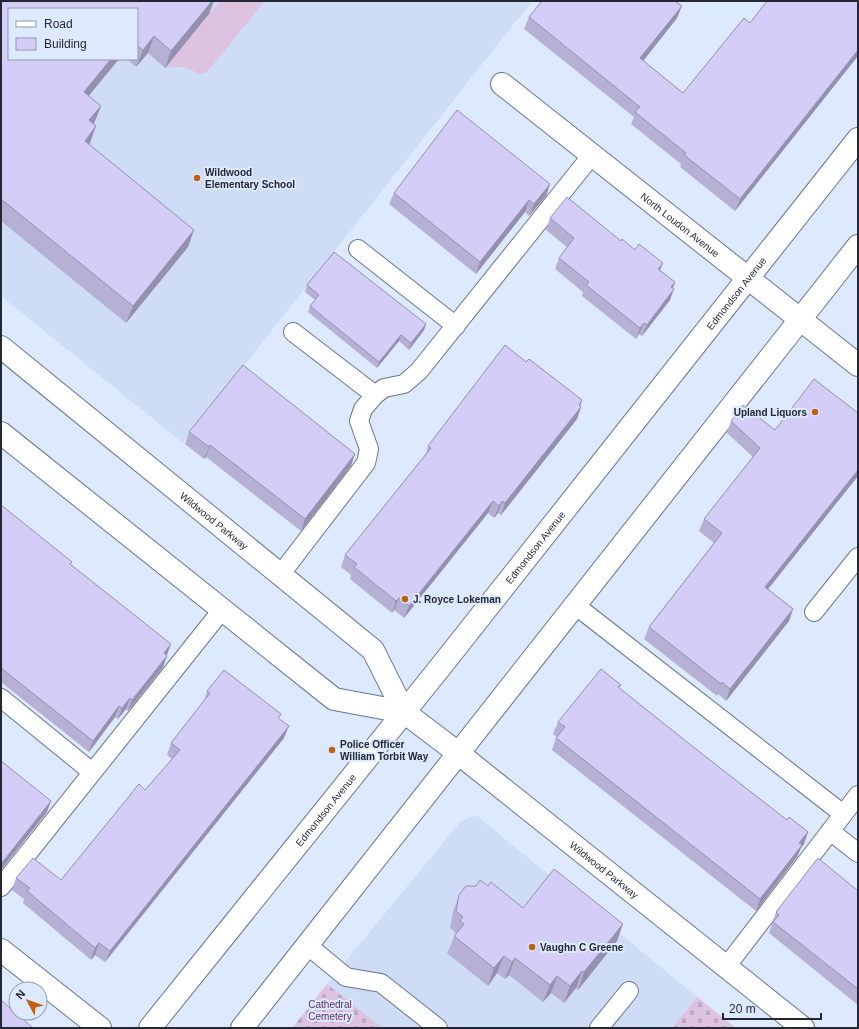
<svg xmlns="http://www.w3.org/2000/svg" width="859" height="1029" font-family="Arial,sans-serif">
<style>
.built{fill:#cedcf6;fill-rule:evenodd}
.cemetery{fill:url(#cemetery-stones)}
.garden{fill:#ddc3e0}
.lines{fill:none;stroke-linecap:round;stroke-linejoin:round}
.service-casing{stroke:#68758c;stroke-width:20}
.minor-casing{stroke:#68758c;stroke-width:24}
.tertiary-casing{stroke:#68758c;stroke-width:24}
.primary-casing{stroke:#68758c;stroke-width:24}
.service{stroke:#fff;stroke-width:18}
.minor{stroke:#fff;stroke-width:22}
.tertiary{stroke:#fff;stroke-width:22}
.primary{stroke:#fff;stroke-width:22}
.wall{fill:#b6b0d5}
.shaded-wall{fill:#9490ae}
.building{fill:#d4cdf8;stroke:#9490ae}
.poi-dot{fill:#be6112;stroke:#dde9fe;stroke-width:1.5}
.labels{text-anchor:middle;stroke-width:4;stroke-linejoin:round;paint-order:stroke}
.poi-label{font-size:10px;font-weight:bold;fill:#232832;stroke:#dde9fe;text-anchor:start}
.street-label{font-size:10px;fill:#232832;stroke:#dde9fe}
.park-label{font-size:10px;fill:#5d2e64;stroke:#dde9fe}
</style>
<defs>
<pattern id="cemetery-stones" width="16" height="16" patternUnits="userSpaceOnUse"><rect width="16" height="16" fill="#ddc3e0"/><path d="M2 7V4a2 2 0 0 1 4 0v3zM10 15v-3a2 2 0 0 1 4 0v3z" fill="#bda8c1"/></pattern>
</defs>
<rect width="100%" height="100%" fill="#dde9fe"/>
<path class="built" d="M 1,1 L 532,1 L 183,443 L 1,296 ZM 9,9 L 137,9 L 137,59 L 9,59 Z
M 476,815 L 697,997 L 672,1028 L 383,1028 L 327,984 L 461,821 Z"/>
<path class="cemetery" d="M 327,984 L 383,1028 L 292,1028 Z
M 697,997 L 736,1028 L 672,1028 Z"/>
<path class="garden" d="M 220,1 L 265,1 L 207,72 L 199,74 C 187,66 178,66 165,68 Z"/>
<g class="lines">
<g class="service-casing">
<path id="service" d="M 358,249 L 456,326
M 293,332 L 375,395
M 280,575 L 366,463 L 369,449 L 359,421 L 363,409 L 375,395 L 384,388 L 404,384 L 419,371 L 592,155
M 575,605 L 843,814
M 814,612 L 858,557
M 1,698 L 92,772
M 830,831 L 858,853
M 1,887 L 222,610
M 307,945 L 346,977 L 381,983 L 438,1028
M 726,967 L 858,795
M 599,1028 L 629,991"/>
</g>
<g class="minor-casing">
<g id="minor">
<path id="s1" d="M 502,84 L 858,365"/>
<path id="s2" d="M 458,753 L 803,1028"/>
<path d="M 1,950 L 100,1028"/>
</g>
</g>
<g class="tertiary-casing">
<g id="tertiary">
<path id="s3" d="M 1,347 L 373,650 L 404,712"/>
<path d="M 1,433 L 334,699 L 404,712 L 458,753"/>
</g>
</g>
<g class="primary-casing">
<g id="primary">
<path id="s4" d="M 150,1028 L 438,670 L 858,139"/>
<path d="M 242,1028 L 858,246"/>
</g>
</g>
<use href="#service" class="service"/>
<use href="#minor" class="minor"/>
<use href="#tertiary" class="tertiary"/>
<use href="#primary" class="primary"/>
</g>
<path class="wall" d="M 1,1 L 214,1 L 209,14 L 165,68 L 148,53 L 136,67 L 127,59 L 137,59 L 137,9 L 9,9 L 9,59 L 119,59 L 88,96 L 101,106 L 94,124 L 96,126 L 89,145 L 194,230 L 188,247 L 126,323 L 1,221 Z
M 858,1 L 735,211 L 680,167 L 681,164 L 631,124 L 634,117 L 524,29 L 529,17 L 677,18 L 643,61 L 683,93 L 750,23 Z
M 550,184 L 546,196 L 529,216 L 525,212 L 476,274 L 389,204 L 394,193 Z
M 550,218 L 621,241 L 660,270 L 675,282 L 673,288 L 670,300 L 642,336 L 639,334 L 636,339 L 582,296 L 583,292 L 555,269 L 559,258 L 567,247 L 546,230 Z
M 307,285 L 426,324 L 424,330 L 409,350 L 399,341 L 377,368 L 308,312 L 310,306 L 315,300 L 305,292 Z
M 526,362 L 582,400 L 580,406 L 581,407 L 577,419 L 501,515 L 498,513 L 494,518 L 488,513 L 404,618 L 394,610 L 392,613 L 350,579 L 351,575 L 341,567 L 345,555 L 426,454 L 428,446 Z
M 858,413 L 858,476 L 768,589 L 793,609 L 789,621 L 726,701 L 718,694 L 717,696 L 644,639 L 649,627 L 714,543 L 699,531 L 704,519 L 753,457 L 727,433 L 731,421 L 775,430 Z
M 189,432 L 351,466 L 301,531 L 206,457 L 204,459 L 185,444 Z
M 1,505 L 71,565 L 167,656 L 163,667 L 128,711 L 126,709 L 118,719 L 115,717 L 89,752 L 1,682 Z
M 621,685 L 619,688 L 804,844 L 801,848 L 797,857 L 756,911 L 552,750 L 556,738 L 557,737 L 553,734 L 558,722 Z
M 207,691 L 279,719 L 284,738 L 105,962 L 95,955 L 91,960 L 23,903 L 24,899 L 12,890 L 16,878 L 61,880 L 145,790 L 172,759 L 167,755 L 171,743 L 204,701 Z
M 488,886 L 523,908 L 617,941 L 578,990 L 576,988 L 564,1003 L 551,993 L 543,1002 L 509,975 L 505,979 L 497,973 L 488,986 L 447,953 L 456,933 L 450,928 L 453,912 L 459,895 Z
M 858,891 L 858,1005 L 769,933 L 776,912 Z"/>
<path class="shaded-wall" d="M 212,1 L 214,1 L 209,14 L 165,68 L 171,51 Z
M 682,6 L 677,18 L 636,70 L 640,58 Z
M 154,36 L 148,53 L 136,67 L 143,50 Z
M 858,50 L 858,56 L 735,211 L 740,199 Z
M 111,59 L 119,59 L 78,109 L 84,92 Z
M 101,106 L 94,123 L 83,137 L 89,120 Z
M 96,126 L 90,143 L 78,158 L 85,141 Z
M 550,184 L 546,196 L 529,216 L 534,204 Z
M 529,200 L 525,212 L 476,274 L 480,262 Z
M 194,230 L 188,247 L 126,323 L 133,306 Z
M 663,263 L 658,274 L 658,269 Z
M 675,282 L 671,293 L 674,289 L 670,300 L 642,336 L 647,325 L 671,287 Z
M 644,323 L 639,334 L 636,339 L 640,328 Z
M 426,324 L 424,330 L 409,350 L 411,343 Z
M 401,335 L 399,341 L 377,368 L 379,362 Z
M 582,400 L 579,409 L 581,407 L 577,419 L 501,515 L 505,503 Z
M 210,445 L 206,457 L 204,459 L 209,447 Z
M 355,454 L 351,466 L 301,531 L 305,519 Z
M 858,470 L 858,476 L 761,598 L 765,587 Z
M 493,501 L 488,513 L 404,618 L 409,606 Z
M 502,501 L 498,513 L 494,518 L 499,506 Z
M 399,598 L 394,610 L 392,613 L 396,601 Z
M 793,609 L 789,621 L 726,701 L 730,689 Z
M 171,644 L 167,655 L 160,664 L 164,653 Z
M 167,656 L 163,667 L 128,711 L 132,700 Z
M 130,698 L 126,709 L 118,719 L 122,708 Z
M 119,706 L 115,717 L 89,752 L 93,741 Z
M 289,726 L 284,738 L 105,962 L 110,951 Z
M 51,801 L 47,812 L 1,870 L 1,864 Z
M 808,832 L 804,844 L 801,848 L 797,857 L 756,911 L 760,899 L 799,843 Z
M 623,924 L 617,941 L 578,990 L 584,972 Z
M 99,943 L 95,955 L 91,960 L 95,948 Z
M 504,956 L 497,973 L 488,986 L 494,968 Z
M 515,958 L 509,975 L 505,979 L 512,962 Z
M 582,971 L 576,988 L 564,1003 L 570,986 Z
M 557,976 L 551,993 L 543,1002 L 550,985 Z"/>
<path class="building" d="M 1,1 L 212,1 L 171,51 L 154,36 L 143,50 L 137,46 L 137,9 L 9,9 L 9,59 L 111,59 L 84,92 L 101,106 L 89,120 L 96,126 L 85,141 L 194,230 L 133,306 L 1,199 Z
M 542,1 L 675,1 L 682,6 L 640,58 L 683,93 L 744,18 L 750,23 L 767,1 L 858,1 L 858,50 L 740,199 L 684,155 L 686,153 L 635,112 L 640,107 L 529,17 Z
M 457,110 L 550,184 L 534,204 L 529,200 L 480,262 L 394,193 Z
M 567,197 L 621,241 L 622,239 L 635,250 L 639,244 L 663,263 L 658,269 L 675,282 L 671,287 L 674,289 L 647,325 L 644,323 L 640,328 L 586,285 L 589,282 L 559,258 L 574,238 L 550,218 Z
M 334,252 L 426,324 L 411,343 L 401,335 L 379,362 L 310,306 L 319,295 L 307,285 Z
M 505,345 L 526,362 L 529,359 L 582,400 L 579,405 L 581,407 L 505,503 L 502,501 L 499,506 L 493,501 L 409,606 L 399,598 L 396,601 L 354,567 L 357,564 L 345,555 L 431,448 L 428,446 Z
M 243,365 L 355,454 L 305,519 L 210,445 L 209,447 L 189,432 Z
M 814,379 L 858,413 L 858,470 L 765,587 L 793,609 L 730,689 L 722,682 L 721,684 L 649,627 L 722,533 L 704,519 L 760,448 L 731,421 L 743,405 L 775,430 Z
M 1,505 L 72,562 L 70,564 L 171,644 L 164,653 L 167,656 L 132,700 L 130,698 L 122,708 L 119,706 L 93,741 L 1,668 Z
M 601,669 L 621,685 L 618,687 L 692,746 L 787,820 L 789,817 L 808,832 L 799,843 L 802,845 L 760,899 L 556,738 L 565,727 L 558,722 Z
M 224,670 L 281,714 L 278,718 L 289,726 L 110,951 L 99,943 L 95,948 L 27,891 L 30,888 L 16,878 L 33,858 L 61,880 L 139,784 L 145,790 L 180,750 L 171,743 L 210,693 L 207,691 Z
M 1,761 L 51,801 L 1,864 Z
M 818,858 L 858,891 L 858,989 L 773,922 L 779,915 L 776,912 Z
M 554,869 L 623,924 L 584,972 L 582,971 L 570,986 L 557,976 L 550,985 L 515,958 L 512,962 L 504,956 L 494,968 L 454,936 L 464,924 L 460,921 L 463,917 L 456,911 L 459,895 L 466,886 L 476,886 L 480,880 L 488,886 L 491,882 L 523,908 Z
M 1,1000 L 33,1028 L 1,1028 Z"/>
<g class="poi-dot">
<circle cx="197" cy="178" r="4"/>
<circle cx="815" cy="412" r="4"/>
<circle cx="405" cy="599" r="4"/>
<circle cx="332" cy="750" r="4"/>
<circle cx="532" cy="947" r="4"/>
</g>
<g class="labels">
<g class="poi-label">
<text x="205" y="176">Wildwood<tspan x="205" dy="12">Elementary School</tspan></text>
<text x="807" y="416" text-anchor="end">Upland Liquors</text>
<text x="413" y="603">J. Royce Lokeman</text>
<text x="340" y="748">Police Officer<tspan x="340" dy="12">William Torbit Way</tspan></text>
<text x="540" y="951">Vaughn C Greene</text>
</g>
<g class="street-label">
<text dy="4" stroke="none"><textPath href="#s1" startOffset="227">North Loudon Avenue</textPath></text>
<text dy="4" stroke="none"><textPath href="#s4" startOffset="940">Edmondson Avenue</textPath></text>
<text dy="4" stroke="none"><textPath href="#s3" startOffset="275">Wildwood Parkway</textPath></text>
<text dy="4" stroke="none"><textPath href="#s4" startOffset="616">Edmondson Avenue</textPath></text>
<text dy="4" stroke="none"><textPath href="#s4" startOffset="280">Edmondson Avenue</textPath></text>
<text dy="4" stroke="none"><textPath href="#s2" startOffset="187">Wildwood Parkway</textPath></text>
</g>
<g class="park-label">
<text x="330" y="1008">Cathedral<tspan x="330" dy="12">Cemetery</tspan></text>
</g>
</g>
<rect width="859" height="1029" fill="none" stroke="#232832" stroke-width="4"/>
<rect x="8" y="8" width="130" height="52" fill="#dde9fe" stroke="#939cac"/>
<rect x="16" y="21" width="20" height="6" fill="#ffffff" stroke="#939cac"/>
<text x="44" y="28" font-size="12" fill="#232832">Road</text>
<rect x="16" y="38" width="20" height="12" fill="#d4cdf8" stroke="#939cac"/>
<text x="44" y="48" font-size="12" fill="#232832">Building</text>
<g transform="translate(28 1001) rotate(311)"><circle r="19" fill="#dde9fe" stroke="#939cac"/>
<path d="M0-3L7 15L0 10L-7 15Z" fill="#be6112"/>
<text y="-6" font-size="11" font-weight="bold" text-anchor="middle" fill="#232832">N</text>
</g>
<path d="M723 1013v6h98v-6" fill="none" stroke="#232832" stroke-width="2"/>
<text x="729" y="1013" font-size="12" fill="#232832" stroke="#dde9fe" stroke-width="3" paint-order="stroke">20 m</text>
</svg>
